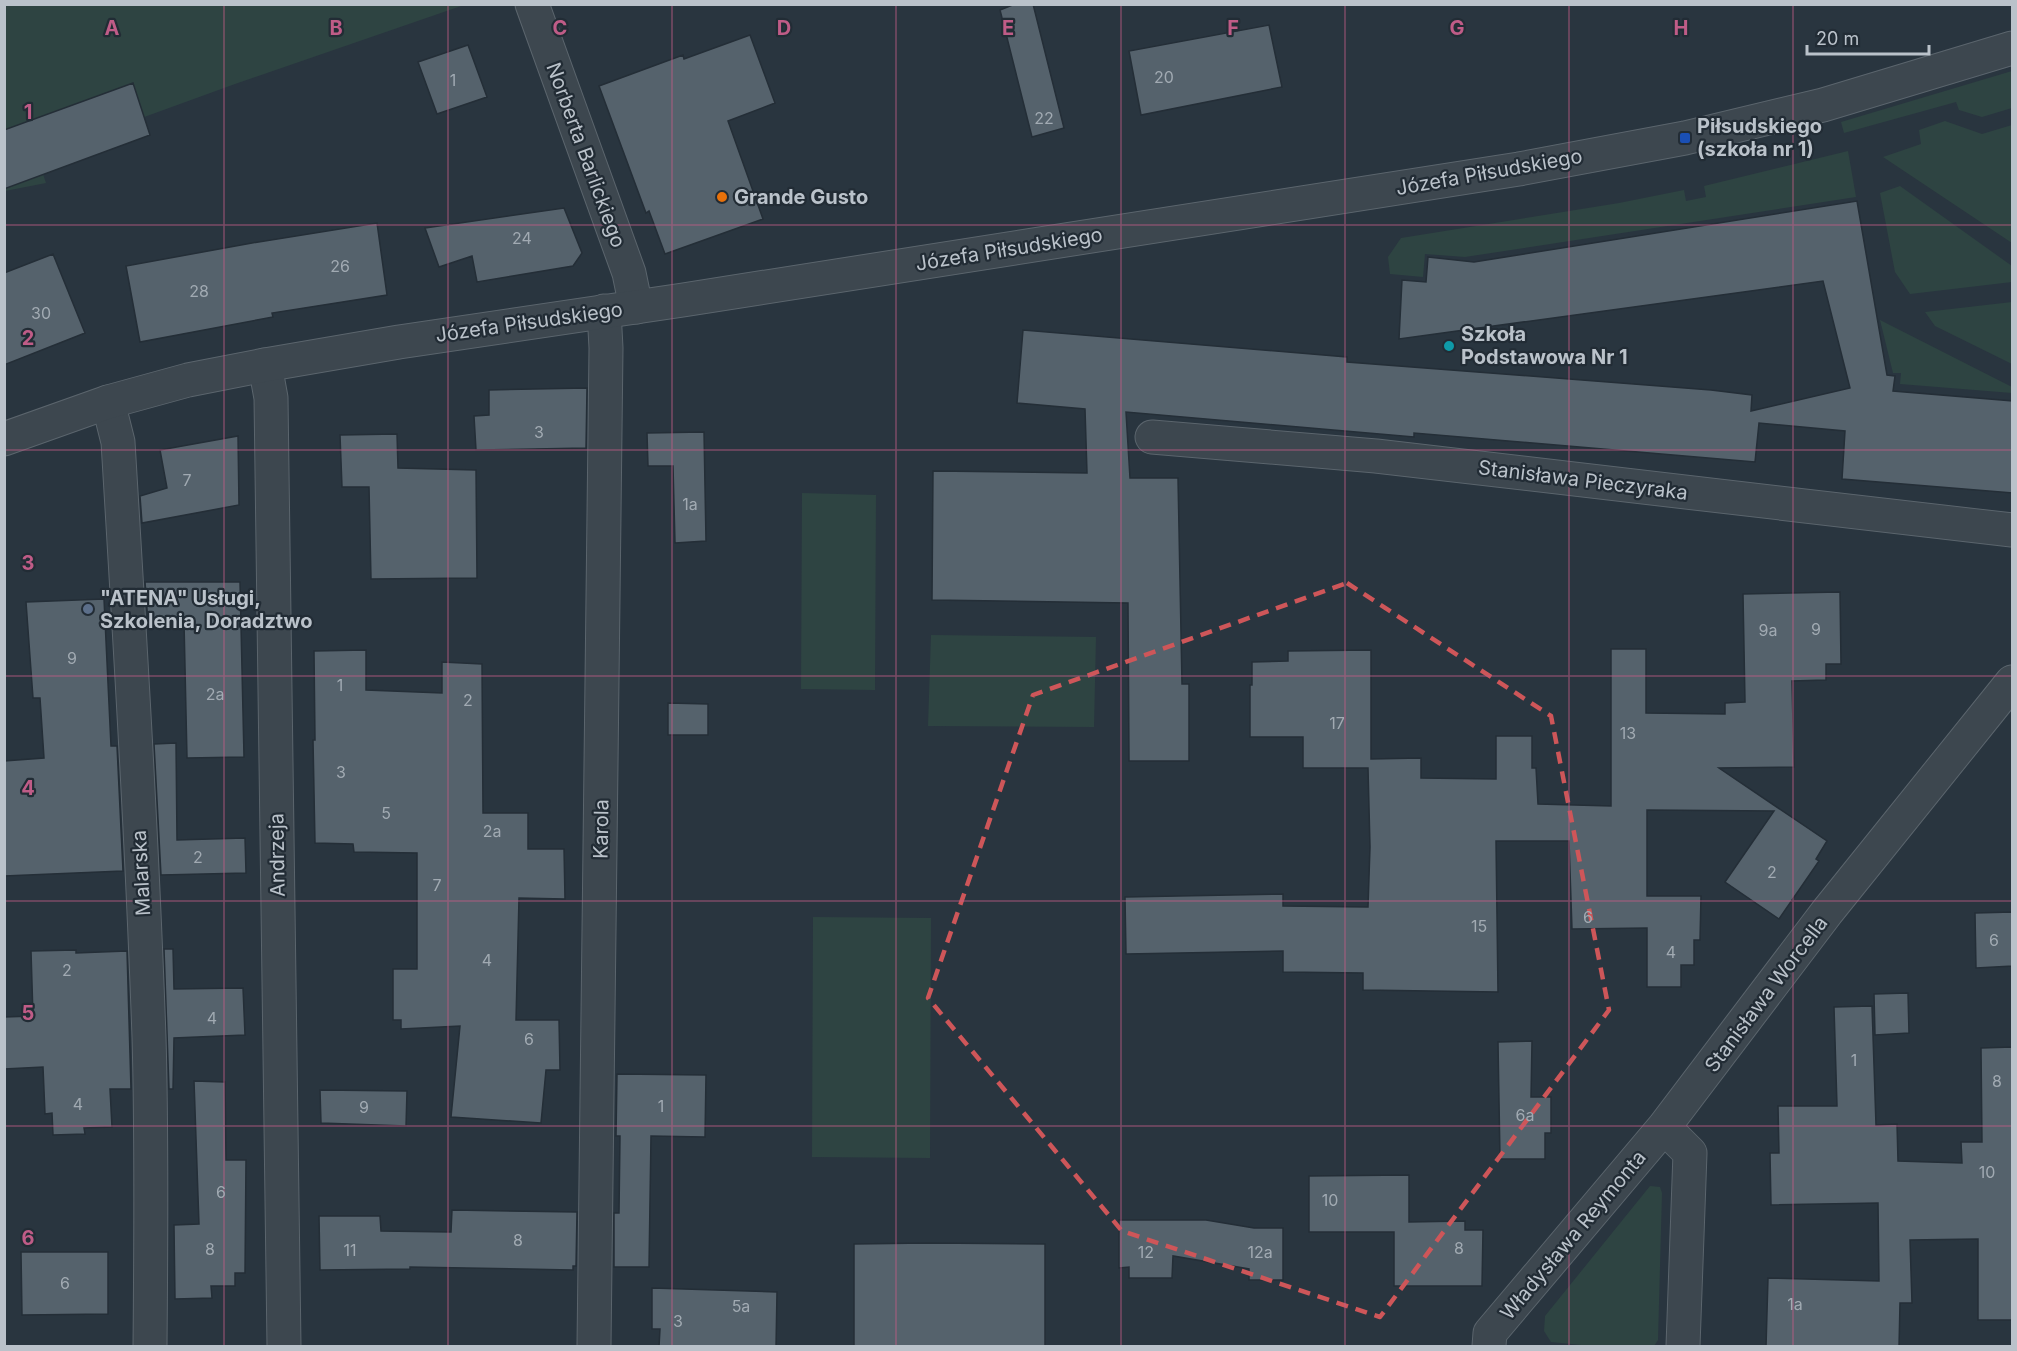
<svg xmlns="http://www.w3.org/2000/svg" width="2017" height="1351" font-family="Inter,sans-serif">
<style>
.green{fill:#2e4442}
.building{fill:#55626c;stroke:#242e37;stroke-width:1.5}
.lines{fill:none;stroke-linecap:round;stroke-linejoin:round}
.minor-casing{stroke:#5b656d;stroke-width:35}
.tertiary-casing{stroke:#5b656d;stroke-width:35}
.minor{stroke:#3d474f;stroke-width:33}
.tertiary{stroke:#3d474f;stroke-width:33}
.marked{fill:none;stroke:#ce5659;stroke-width:4.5;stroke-dasharray:12 8;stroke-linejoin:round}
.grid{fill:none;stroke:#bf5c87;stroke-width:1.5;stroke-opacity:0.55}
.transit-dot{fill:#1a4fb4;stroke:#222c35;stroke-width:2}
.food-dot{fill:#e8710a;stroke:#222c35;stroke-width:2}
.culture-dot{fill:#0f9aa8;stroke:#222c35;stroke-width:2}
.service-dot{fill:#5c6f8a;stroke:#222c35;stroke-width:2}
.labels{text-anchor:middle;stroke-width:4.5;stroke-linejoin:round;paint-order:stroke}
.number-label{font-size:16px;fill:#a1aab2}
.poi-label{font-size:20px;font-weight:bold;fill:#bac2ca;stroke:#222c35;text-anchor:start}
.street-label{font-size:20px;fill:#bac2ca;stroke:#222c35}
.grid-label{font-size:20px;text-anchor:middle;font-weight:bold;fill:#bf5c87;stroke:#222c35;stroke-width:4.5;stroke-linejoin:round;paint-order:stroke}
</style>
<rect width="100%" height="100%" fill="#29353f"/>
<path class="green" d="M 5,5 L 464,5 L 235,84 L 37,156 L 46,183 L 5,191 Z
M 2012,71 L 2012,108 L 1982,117 L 1959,110 L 1956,102 L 1844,133 L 1841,122 Z
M 1945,121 L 1982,134 L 2012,125 L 2012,243 L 1883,157 L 1921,144 L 1919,130 Z
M 1848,151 L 1856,197 L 1465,257 L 1425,254 L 1423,277 L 1390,274 L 1388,257 L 1401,238 L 1619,203 L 1684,190 L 1686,201 L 1706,197 L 1704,186 Z
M 1900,186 L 2012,266 L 2012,282 L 1910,294 L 1895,272 L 1880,193 Z
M 2012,302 L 2012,364 L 1935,326 L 1925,312 Z
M 1880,320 L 2012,387 L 2012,393 L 1900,384 L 1901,373 L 1893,373 Z
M 802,493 L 876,495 L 875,690 L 801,689 Z
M 931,635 L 1096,637 L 1094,727 L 928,726 Z
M 813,917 L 931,918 L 930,1158 L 812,1157 Z
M 1650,1186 L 1660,1187 L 1662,1193 L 1658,1340 L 1654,1346 L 1591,1346 L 1551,1342 L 1544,1331 L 1545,1316 Z"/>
<path class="building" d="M 1015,4 L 1033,4 L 1064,128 L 1032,137 L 1000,10 Z
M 1269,25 L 1282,87 L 1141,115 L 1129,51 Z
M 750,35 L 775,103 L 728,121 L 763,219 L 665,254 L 649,211 L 646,213 L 599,86 L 683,55 L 684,59 Z
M 468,45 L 487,97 L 437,114 L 418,62 Z
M 133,83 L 150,135 L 4,189 L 4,130 Z
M 1857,201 L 1887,375 L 1895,376 L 1893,391 L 2013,401 L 2013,493 L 1842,479 L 1845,431 L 1759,423 L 1755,462 L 1414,433 L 1414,437 L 1126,412 L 1130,478 L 1178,478 L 1182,684 L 1189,684 L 1189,761 L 1129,761 L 1128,603 L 932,600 L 933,471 L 1087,473 L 1085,409 L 1017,403 L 1023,330 L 1347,357 L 1347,362 L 1711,390 L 1752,395 L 1751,411 L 1850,388 L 1823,281 L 1399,339 L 1402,280 L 1426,282 L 1428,257 L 1474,262 Z
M 564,208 L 582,253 L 573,266 L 477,282 L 472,256 L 439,267 L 425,228 Z
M 377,223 L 387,295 L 272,313 L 273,317 L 140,342 L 126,266 L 252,243 Z
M 53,254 L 85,333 L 4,365 L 4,273 Z
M 587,388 L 586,448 L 476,450 L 474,416 L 489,415 L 489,390 Z
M 704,432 L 706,541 L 675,543 L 673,466 L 648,466 L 647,433 Z
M 397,434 L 398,468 L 476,470 L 477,578 L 371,579 L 369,487 L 342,487 L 340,435 Z
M 238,436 L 239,505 L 142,523 L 140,496 L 167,488 L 160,450 Z
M 145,582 L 240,582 L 244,757 L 187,758 L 184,622 L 148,623 Z
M 1840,592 L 1841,664 L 1826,664 L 1826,680 L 1792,681 L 1794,767 L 1719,768 L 1827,841 L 1816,859 L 1819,861 L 1779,919 L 1725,882 L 1774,811 L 1647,810 L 1647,896 L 1701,896 L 1700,940 L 1694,940 L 1694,965 L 1681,965 L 1681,987 L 1647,987 L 1647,928 L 1572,929 L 1569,841 L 1496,841 L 1498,992 L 1363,990 L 1363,973 L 1283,972 L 1283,951 L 1126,954 L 1125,897 L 1283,894 L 1283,906 L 1368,907 L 1370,847 L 1368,768 L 1303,768 L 1303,737 L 1250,737 L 1250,685 L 1252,685 L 1252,662 L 1288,661 L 1288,651 L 1371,650 L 1371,759 L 1421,758 L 1421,778 L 1496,779 L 1496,736 L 1532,736 L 1532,768 L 1536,768 L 1538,804 L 1611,806 L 1611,649 L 1646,649 L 1646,713 L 1725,714 L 1725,703 L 1745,702 L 1743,594 Z
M 104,599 L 111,746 L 117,746 L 123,871 L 4,876 L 4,761 L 44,758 L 40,698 L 33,698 L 26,602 Z
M 366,650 L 366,690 L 442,693 L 442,662 L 482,664 L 483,813 L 528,813 L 528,849 L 564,849 L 565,899 L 519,898 L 516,1020 L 559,1020 L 560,1070 L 546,1070 L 541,1123 L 451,1117 L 460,1026 L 401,1029 L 401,1020 L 393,1020 L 393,969 L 417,969 L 417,853 L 354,852 L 353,844 L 315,843 L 313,740 L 315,740 L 314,651 Z
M 668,703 L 708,704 L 708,735 L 668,735 Z
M 176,743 L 177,840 L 245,838 L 246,873 L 161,875 L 154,744 Z
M 2013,912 L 2013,966 L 1976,968 L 1975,913 Z
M 164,949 L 173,949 L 174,989 L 243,988 L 245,1035 L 174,1038 L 173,1089 L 169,1089 Z
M 76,950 L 76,953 L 127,951 L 131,1089 L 110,1089 L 112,1127 L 84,1128 L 85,1134 L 53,1135 L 52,1113 L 45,1114 L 43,1067 L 4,1069 L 4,1017 L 33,1016 L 31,951 Z
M 1908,993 L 1909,1033 L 1875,1035 L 1874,994 Z
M 1872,1006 L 1876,1125 L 1897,1124 L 1898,1161 L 1962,1163 L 1961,1142 L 1982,1142 L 1981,1048 L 2013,1047 L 2013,1320 L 1978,1320 L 1978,1239 L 1910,1240 L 1912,1303 L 1900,1303 L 1899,1347 L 1766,1347 L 1768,1278 L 1879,1281 L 1878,1203 L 1771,1205 L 1770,1153 L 1779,1153 L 1778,1106 L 1837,1106 L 1834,1007 Z
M 1532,1041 L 1531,1097 L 1551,1097 L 1551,1133 L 1545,1133 L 1545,1159 L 1500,1159 L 1498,1042 Z
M 617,1074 L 706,1075 L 705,1137 L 651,1136 L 649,1267 L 614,1267 L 614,1213 L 619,1213 L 620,1136 L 616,1136 Z
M 194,1081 L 225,1082 L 226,1160 L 246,1160 L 245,1273 L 235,1273 L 235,1286 L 211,1286 L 212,1298 L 175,1299 L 174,1225 L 199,1224 Z
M 320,1090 L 407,1091 L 406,1126 L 321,1123 Z
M 1409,1175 L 1409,1222 L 1465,1221 L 1465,1230 L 1483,1230 L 1482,1286 L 1394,1286 L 1394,1232 L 1309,1232 L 1309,1176 Z
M 452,1210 L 577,1212 L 576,1266 L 573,1266 L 573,1270 L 410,1267 L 410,1269 L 320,1270 L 319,1216 L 380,1216 L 381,1231 L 451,1232 Z
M 1119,1220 L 1206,1220 L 1254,1228 L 1283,1228 L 1283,1280 L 1249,1280 L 1249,1269 L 1173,1256 L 1172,1278 L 1129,1278 L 1129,1267 L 1119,1268 Z
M 928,1243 L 1045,1244 L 1045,1347 L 854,1347 L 854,1244 Z
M 21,1252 L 108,1252 L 108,1314 L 22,1315 Z
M 652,1288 L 777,1292 L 776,1347 L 659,1347 L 660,1329 L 652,1329 Z"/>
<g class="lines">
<g class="minor-casing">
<path id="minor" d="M 532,4 L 629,273 L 636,307
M 265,365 L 271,398 L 284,1346
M 108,402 L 118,442 C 130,640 142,839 149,1037 C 152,1140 151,1243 150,1346
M 1152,437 L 1376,456 L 2012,530
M 1664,1127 L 1690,1153 L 1683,1346
M 594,1346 L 606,348 L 604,311
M 1489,1346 L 1490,1333 L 1664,1127 L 1827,912 L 2012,682"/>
</g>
<g class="tertiary-casing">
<path id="tertiary" d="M 4,439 L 108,402 L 188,380 L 265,365 L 399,342 L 683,300 L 1519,169 L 1685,138 L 1823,105 L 2012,48"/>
</g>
<use href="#minor" class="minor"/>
<use href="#tertiary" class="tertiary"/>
</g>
<path class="marked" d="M 1347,583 L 1551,716 L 1609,1010 L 1380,1317 L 1122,1231 L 928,998 L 1033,695 Z"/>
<path class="grid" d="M 224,4 L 224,1346M 448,4 L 448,1346M 672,4 L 672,1346M 896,4 L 896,1346M 1121,4 L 1121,1346M 1345,4 L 1345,1346M 1569,4 L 1569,1346M 1793,4 L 1793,1346M 4,225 L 2012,225M 4,450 L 2012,450M 4,676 L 2012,676M 4,901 L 2012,901M 4,1126 L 2012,1126"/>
<rect class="transit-dot" x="1679" y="132" width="12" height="12" rx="3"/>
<circle class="food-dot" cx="722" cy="197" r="6"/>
<circle class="culture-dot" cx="1449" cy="346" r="6"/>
<circle class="service-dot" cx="88" cy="609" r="6"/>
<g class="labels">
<g class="number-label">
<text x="1164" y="83">20</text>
<text x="453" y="86">1</text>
<text x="1044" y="124">22</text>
<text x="522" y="244">24</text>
<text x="340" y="272">26</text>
<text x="199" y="297">28</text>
<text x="41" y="319">30</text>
<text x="539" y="438">3</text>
<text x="187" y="486">7</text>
<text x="690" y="510">1a</text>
<text x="1816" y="635">9</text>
<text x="1768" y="636">9a</text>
<text x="72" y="664">9</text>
<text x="340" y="691">1</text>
<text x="215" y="700">2a</text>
<text x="468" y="706">2</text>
<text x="1337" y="729">17</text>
<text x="1628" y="739">13</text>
<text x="341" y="778">3</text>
<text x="386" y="819">5</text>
<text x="492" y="837">2a</text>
<text x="198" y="863">2</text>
<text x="1772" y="878">2</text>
<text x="437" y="891">7</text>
<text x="1588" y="923">6</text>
<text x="1479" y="932">15</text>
<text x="1994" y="946">6</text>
<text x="1671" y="958">4</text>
<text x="487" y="966">4</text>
<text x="67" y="976">2</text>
<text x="212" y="1024">4</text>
<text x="529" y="1045">6</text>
<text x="1854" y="1066">1</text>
<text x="1997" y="1087">8</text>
<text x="78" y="1110">4</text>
<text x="661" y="1112">1</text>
<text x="364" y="1113">9</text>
<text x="1525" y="1121">6a</text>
<text x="1987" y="1178">10</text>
<text x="221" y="1198">6</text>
<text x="1330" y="1206">10</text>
<text x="518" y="1246">8</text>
<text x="1459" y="1254">8</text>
<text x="210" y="1255">8</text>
<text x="350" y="1256">11</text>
<text x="1146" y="1258">12</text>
<text x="1260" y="1258">12a</text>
<text x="65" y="1289">6</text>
<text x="1795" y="1310">1a</text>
<text x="741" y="1312">5a</text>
<text x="678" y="1327">3</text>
</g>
<g class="poi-label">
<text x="1697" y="133">Piłsudskiego<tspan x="1697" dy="23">(szkoła nr 1)</tspan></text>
<text x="734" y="204">Grande Gusto</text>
<text x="1461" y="341">Szkoła<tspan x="1461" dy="23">Podstawowa Nr 1</tspan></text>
<text x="100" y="605">"ATENA" Usługi,<tspan x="100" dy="23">Szkolenia, Doradztwo</tspan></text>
</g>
<g class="street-label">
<text transform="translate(586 155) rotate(70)" y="7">Norberta Barlickiego</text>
<text transform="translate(1489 172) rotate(-10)" y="7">Józefa Piłsudskiego</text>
<text transform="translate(1009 249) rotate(-9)" y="7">Józefa Piłsudskiego</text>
<text transform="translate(529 322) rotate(-8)" y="7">Józefa Piłsudskiego</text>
<text transform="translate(1583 480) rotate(7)" y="7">Stanisława Pieczyraka</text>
<text transform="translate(601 829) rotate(-89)" y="7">Karola</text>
<text transform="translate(277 855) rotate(-91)" y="7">Andrzeja</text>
<text transform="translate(141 873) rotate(-93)" y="7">Malarska</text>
<text transform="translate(1766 994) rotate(-53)" y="7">Stanisława Worcella</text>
<text transform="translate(1573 1235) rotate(-50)" y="7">Władysława Reymonta</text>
</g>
</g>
<g class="grid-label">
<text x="112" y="35">A</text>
<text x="336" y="35">B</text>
<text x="560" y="35">C</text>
<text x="784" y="35">D</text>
<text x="1008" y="35">E</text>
<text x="1233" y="35">F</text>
<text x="1457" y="35">G</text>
<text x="1681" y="35">H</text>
<text x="28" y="119">1</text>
<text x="28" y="345">2</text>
<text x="28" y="570">3</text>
<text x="28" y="795">4</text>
<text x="28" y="1020">5</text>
<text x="28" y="1245">6</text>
</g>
<rect width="2017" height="1351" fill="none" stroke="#bac2ca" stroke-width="12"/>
<path d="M1807 45v9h122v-9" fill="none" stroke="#bac2ca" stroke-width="3"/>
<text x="1816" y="45" font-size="18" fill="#bac2ca" stroke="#222c35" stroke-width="4.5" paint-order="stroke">20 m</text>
</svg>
